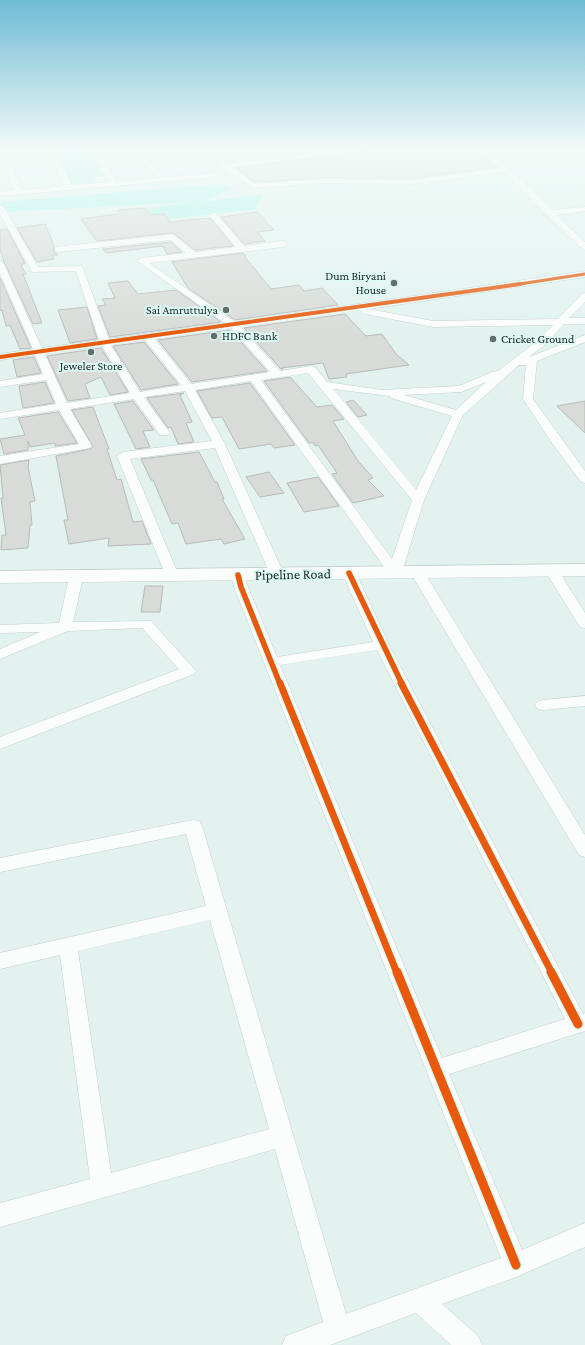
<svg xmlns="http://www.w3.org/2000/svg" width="585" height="1345" font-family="'Crimson Pro',serif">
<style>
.green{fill:#a9f6e9}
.building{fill:#d8dbd8;stroke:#b8bbb9}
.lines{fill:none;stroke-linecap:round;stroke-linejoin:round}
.minor-casing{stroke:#c2cecb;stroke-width:1}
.secondary-casing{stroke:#c2cecb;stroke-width:1}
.minor{fill:#fbfdfd;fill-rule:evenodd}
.secondary{fill:#fbfdfd;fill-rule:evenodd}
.cycleway-far4-casing{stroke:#dcf9f3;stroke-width:4.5}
.cycleway-far3-casing{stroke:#dcf9f3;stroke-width:5.5}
.cycleway-far2-casing{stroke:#dcf9f3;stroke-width:8}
.cycleway-far1-casing{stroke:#dcf9f3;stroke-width:10}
.cycleway-casing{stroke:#dcf9f3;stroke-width:12}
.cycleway-far4{stroke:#e8590c;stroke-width:3}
.cycleway-far3{stroke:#e8590c;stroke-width:4}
.cycleway-far2{stroke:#e8590c;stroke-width:5.5}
.cycleway-far1{stroke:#e8590c;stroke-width:7}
.cycleway{stroke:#e8590c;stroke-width:9}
.poi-dot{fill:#616e6b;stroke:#dcf9f3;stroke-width:1.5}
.labels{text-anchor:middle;stroke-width:4;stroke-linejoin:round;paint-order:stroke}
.far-poi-label{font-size:12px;fill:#1b2624;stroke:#dcf9f3;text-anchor:end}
.street-label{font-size:14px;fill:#1b2624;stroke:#dcf9f3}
</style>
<rect width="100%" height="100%" fill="#e2f3ef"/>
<path class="green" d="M 69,149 L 89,149 L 105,176 L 91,177 L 94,184 L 72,186 L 53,151 Z
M 221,184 L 231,189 L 200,202 L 264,194 L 256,209 L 157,220 L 148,208 L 194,202 L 6,212 L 1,202 Z"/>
<path class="building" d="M 378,149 L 474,149 L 496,167 L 414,178 L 319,178 L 255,182 L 237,168 Z
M 146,208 L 151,215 L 164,214 L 170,222 L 210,218 L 233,246 L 195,250 L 173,233 L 97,241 L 81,219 L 118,214 L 118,210 Z
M 257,212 L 274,230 L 257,232 L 265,241 L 244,244 L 221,217 Z
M 45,224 L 54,246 L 54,252 L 58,255 L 52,255 L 54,259 L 37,262 L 17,228 Z
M 7,229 L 25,263 L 21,265 L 26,274 L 23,274 L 42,323 L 33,324 L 4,262 L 0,249 L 0,230 Z
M 171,242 L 182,252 L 167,254 L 163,246 L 106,253 L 103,249 Z
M 243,253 L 246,256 L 244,256 L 271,289 L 299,285 L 304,291 L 322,288 L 338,305 L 235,320 L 188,288 L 172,262 Z
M 0,278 L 31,348 L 20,349 L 10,325 L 6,326 L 2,310 L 0,311 Z
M 128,281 L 138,294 L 176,290 L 221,322 L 110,337 L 98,306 L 106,305 L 102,299 L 115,298 L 108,283 Z
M 87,307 L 97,339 L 70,343 L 58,310 Z
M 345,314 L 366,336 L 382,334 L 396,354 L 409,365 L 346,374 L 347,377 L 329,379 L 323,363 L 281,368 L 283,369 L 281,369 L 244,328 Z
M 230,330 L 267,371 L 192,382 L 158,340 Z
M 144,342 L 178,384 L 141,390 L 113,346 Z
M 101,348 L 128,392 L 110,395 L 101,377 L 85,384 L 90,398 L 68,401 L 47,356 Z
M 34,357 L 41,373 L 17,377 L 13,360 Z
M 290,377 L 317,407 L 332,405 L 344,419 L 333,421 L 358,461 L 373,478 L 368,480 L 384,496 L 353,503 L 332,474 L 337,473 L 318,445 L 315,446 L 314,443 L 309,443 L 264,381 Z
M 45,382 L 54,403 L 23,408 L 19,386 Z
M 250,383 L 295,445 L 274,448 L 271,444 L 239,449 L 222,417 L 212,418 L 197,391 Z
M 184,393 L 180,395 L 192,422 L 186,423 L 194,442 L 178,444 L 171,427 L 168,428 L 147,398 Z
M 353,400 L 367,415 L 358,417 L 346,402 Z
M 133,401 L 154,430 L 143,431 L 150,447 L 136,449 L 114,404 Z
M 585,401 L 585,433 L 557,406 Z
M 93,407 L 109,449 L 107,449 L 117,480 L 121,479 L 133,522 L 142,521 L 151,544 L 108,546 L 109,538 L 69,544 L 64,520 L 68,520 L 56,456 L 90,449 L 93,447 L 72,410 Z
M 58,412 L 77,443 L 55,446 L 55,443 L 30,447 L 28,441 L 28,450 L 4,454 L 0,439 L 25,435 L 18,418 Z
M 199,452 L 215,482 L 217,482 L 224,499 L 222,499 L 245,539 L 224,544 L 221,539 L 186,544 L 178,523 L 172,524 L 153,480 L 151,480 L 141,459 Z
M 29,460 L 28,467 L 35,501 L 30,502 L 32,525 L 30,525 L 28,548 L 1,550 L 2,535 L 6,535 L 1,498 L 3,498 L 0,465 Z
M 269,472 L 284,493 L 260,497 L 246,477 Z
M 318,477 L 339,506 L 304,512 L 287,483 Z
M 145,586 L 163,586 L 160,612 L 141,612 Z"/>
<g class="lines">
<g class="minor-casing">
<path id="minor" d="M 47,149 L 54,149 L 72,185 L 109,182 L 90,149 L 97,149 L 116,182 L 159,178 L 131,149 L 138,149 L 166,177 L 218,173 L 222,175 L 218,177 L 0,196 L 0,192 L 14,190 L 4,166 L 8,164 L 12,166 L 22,190 L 64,186 Z
M 353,149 L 377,149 L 233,167 L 255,184 L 319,179 L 414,180 L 500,168 L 475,149 L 483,149 L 497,157 L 552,210 L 585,207 L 585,211 L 556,215 L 585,242 L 585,250 L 582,249 L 504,172 L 414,184 L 319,183 L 253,188 L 223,168 L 215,154 L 222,152 L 228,164 Z
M 578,149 L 585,149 L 585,153 Z
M 0,205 L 4,207 L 38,267 L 82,266 L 109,339 L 225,323 L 137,261 L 141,258 L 186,253 L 171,240 L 58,252 L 55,251 L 55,247 L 173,234 L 195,252 L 236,247 L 209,215 L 213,213 L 216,213 L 244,246 L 283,241 L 287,244 L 283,247 L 149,263 L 235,322 L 585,271 L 585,277 L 369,309 L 433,321 L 558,319 L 582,294 L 585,293 L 585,302 L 569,318 L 585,318 L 585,324 L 564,324 L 544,346 L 529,357 L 585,335 L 585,342 L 537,361 L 533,399 L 585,471 L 585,483 L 581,482 L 552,443 L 523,399 L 526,365 L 519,365 L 463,415 L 424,500 L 402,572 L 400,575 L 390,575 L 251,381 L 195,390 L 225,444 L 284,574 L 282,577 L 272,577 L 270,574 L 215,448 L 130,459 L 179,576 L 177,579 L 167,579 L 117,456 L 123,452 L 212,441 L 185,391 L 144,397 L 170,433 L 168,435 L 160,435 L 134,399 L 70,409 L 92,446 L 90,448 L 0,464 L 0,456 L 79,444 L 59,410 L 0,419 L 0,413 L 56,404 L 46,380 L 0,387 L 0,381 L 43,374 L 35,355 L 0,360 L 0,354 L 33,349 L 0,274 L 0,261 L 4,264 L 42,348 L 99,340 L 76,271 L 32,272 L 0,214 ZM 361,310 L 362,313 L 365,314 L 433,327 L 553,325 L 536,342 L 498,371 L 492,372 L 459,386 L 382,390 L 327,382 L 315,367 L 311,366 L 280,371 L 241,327 ZM 231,328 L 270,372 L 191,384 L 155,339 ZM 145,340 L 181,385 L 140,392 L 111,345 ZM 102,346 L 130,393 L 67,403 L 45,354 ZM 308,373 L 412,500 L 392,559 L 261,380 ZM 486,382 L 456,410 L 404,395 L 461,392 ZM 333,389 L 390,396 L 391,398 L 452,416 L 416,490 Z
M 552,567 L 557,568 L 585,613 L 585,628 L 580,627 L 545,571 L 547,568 Z
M 417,568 L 422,569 L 424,572 L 585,835 L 585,857 L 579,855 L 410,572 L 412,569 Z
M 349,569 L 354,570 L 356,573 L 389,645 L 583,1014 L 585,1013 L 585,1031 L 449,1074 L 522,1250 L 585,1223 L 585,1247 L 516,1277 L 442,1304 L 478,1336 L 482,1345 L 451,1345 L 416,1313 L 330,1345 L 282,1345 L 286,1336 L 323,1322 L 275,1149 L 0,1227 L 0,1203 L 90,1179 L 60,955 L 0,969 L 0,953 L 206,906 L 186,834 L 0,872 L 0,858 L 193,820 L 199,821 L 202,826 L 346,1314 L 501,1258 L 234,587 L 231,575 L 233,572 L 243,572 L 248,587 L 277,657 L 373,642 L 342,573 L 344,570 ZM 377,650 L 565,1019 L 442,1058 L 280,665 ZM 210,920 L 269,1129 L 111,1173 L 78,951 Z
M 76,574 L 81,575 L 83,578 L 73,622 L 151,621 L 196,671 L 194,674 L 0,749 L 0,737 L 179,669 L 142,628 L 68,631 L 0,659 L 0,649 L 40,632 L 0,633 L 0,625 L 59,623 L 69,578 L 71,575 Z
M 585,696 L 585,706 L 543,710 L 538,709 L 535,705 L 538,701 L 543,700 Z"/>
</g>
<g class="secondary-casing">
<path id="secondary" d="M 585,564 L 585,576 L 0,583 L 0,571 Z"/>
</g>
<use href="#minor" class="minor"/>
<use href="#secondary" class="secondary"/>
<g class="cycleway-far4-casing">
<path id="cycleway-far4" d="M 513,285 L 585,274"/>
</g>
<g class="cycleway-far3-casing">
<path id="cycleway-far3" d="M 0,357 L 520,284"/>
</g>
<g class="cycleway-far2-casing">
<path id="cycleway-far2" d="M 349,573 L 402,684
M 238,575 L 241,587 L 280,684"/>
</g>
<g class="cycleway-far1-casing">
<path id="cycleway-far1" d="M 280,683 L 397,973
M 401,683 L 552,973"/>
</g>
<g class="cycleway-casing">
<path id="cycleway" d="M 397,972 L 516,1265
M 551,972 L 578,1024"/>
</g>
<use href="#cycleway-far4" class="cycleway-far4"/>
<use href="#cycleway-far3" class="cycleway-far3"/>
<use href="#cycleway-far2" class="cycleway-far2"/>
<use href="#cycleway-far1" class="cycleway-far1"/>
<use href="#cycleway" class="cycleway"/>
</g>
<linearGradient id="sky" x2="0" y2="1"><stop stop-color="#6fbbd4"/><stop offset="0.44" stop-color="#f2faf8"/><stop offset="1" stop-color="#f2faf8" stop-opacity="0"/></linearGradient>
<rect width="585" height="338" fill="url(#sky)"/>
<g class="poi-dot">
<circle cx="394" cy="283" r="4"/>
<circle cx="226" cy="310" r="4"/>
<circle cx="214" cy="336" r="4"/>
<circle cx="493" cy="339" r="4"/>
<circle cx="91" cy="352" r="4"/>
</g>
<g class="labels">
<g class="far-poi-label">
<text x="386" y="280">Dum Biryani<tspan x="386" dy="14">House</tspan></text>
<text x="218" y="314">Sai Amruttulya</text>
<text x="222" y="340" text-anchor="start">HDFC Bank</text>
<text x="501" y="343" text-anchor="start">Cricket Ground</text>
<text x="91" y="370" text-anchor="middle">Jeweler Store</text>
</g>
<g class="street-label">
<text transform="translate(293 574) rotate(-1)" y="5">Pipeline Road</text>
</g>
</g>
</svg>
